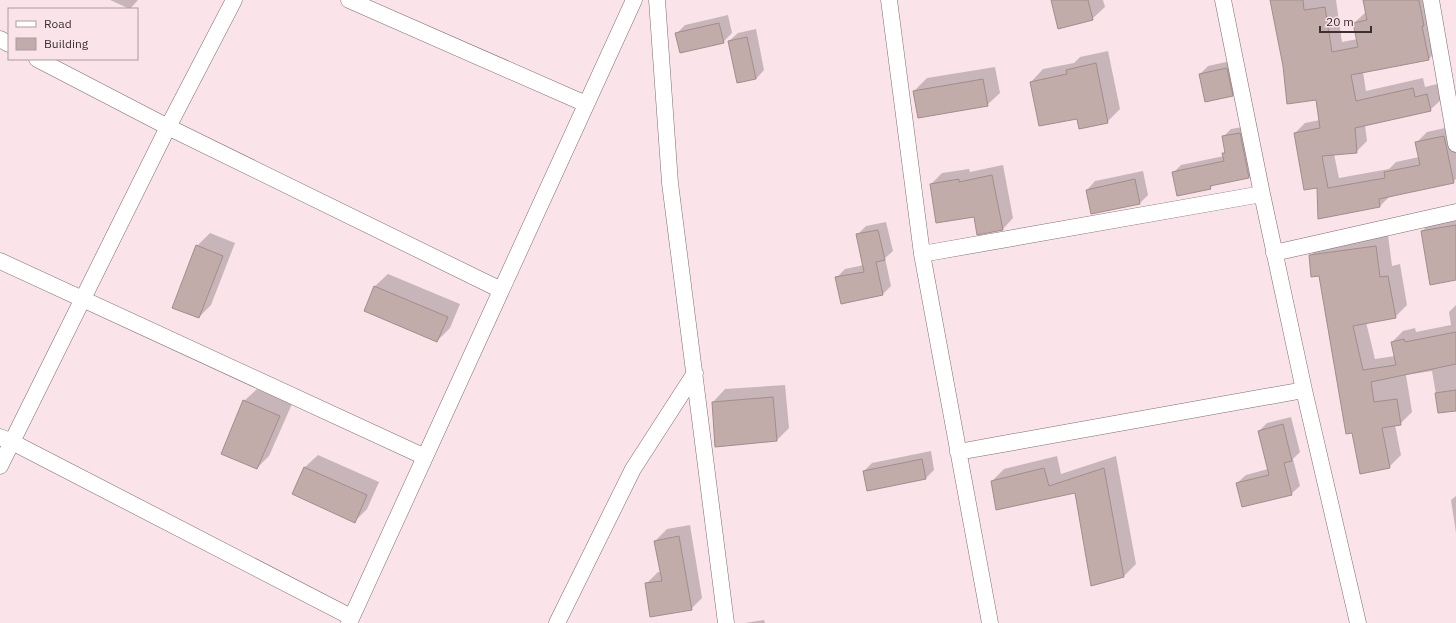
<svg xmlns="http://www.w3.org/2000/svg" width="1456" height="623" font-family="'IBM Plex Sans',sans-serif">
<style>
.shadow{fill:#0003}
.building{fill:#c2aca9;stroke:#a28d8a}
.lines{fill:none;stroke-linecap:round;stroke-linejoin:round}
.street-casing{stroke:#7f6c71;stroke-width:17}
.street{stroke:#fff;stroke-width:16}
</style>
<rect width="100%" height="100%" fill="#fae3e9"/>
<path class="shadow" d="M 110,0 L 138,0 L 130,9 Z
M 1052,0 L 1103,0 L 1105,7 L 1092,19 Z
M 1271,0 L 1336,0 L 1342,42 L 1358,39 L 1354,23 L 1366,12 L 1364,0 L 1431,0 L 1439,48 L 1429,59 L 1363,72 L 1366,91 L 1423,78 L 1425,87 L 1437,84 L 1441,100 L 1430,110 L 1365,125 L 1367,141 L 1356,152 L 1334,154 L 1339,178 L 1389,169 L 1396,162 L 1419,157 L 1416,143 L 1427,132 L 1454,126 L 1456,135 L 1456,179 L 1453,182 L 1390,196 L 1380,206 L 1318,187 L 1295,133 L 1305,123 L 1320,120 L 1316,99 L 1284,66 Z
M 728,15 L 732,33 L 723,42 L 676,34 L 685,25 Z
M 756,29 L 764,70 L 756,79 L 729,41 L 738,33 Z
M 1108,51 L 1120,109 L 1107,122 L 1031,82 L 1043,69 L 1074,63 L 1080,57 Z
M 1235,60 L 1241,87 L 1232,95 L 1200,74 L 1208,66 Z
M 995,67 L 1000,93 L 987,105 L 914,91 L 927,78 Z
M 1248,126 L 1256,170 L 1249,177 L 1215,184 L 1210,188 L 1173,173 L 1181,165 L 1224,156 L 1223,154 L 1226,151 L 1223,137 L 1231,129 Z
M 1003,165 L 1013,218 L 1003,229 L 974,216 L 931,184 L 942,173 L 969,169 L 970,172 Z
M 1143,171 L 1148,195 L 1140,203 L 1087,190 L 1095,181 Z
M 1456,215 L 1456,279 L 1422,231 L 1435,219 Z
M 886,222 L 893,251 L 885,258 L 891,286 L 883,294 L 836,278 L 845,269 L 864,265 L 857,235 L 866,226 Z
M 210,233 L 235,243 L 211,305 L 199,317 L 197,246 Z
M 1388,235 L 1392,266 L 1400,264 L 1407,305 L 1395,317 L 1366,322 L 1375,359 L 1395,356 L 1392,342 L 1403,331 L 1415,328 L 1416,332 L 1451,325 L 1449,312 L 1456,305 L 1456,410 L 1439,412 L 1432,371 L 1406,375 L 1412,412 L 1400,424 L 1395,425 L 1401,455 L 1389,467 L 1320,275 L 1310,256 L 1322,244 Z
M 388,274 L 460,304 L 450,328 L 437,341 L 365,310 L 375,286 Z
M 785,385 L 789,428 L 776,441 L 713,402 L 725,389 Z
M 257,389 L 292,404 L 269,456 L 257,468 L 244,401 Z
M 1291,417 L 1300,452 L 1293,459 L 1300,486 L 1291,494 L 1237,483 L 1246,475 L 1268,469 L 1259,431 L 1267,423 Z
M 931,451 L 934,470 L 926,478 L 864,471 L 872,463 Z
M 318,455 L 379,482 L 367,509 L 355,521 L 294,494 L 305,467 Z
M 1057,456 L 1061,474 L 1116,456 L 1136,564 L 1123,577 L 1075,492 L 992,481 L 1004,469 Z
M 1456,496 L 1456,533 L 1451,500 Z
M 690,525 L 702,598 L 691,609 L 646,584 L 658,572 L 661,572 L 655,541 L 667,529 Z
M 764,620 L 765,623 L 745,623 Z"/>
<path class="building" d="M 1051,0 L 1088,0 L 1093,20 L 1058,29 Z
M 1270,0 L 1303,0 L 1304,10 L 1325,7 L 1332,52 L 1358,47 L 1353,23 L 1367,20 L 1363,0 L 1419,0 L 1424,26 L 1422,26 L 1429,60 L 1351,75 L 1356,101 L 1413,88 L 1415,97 L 1427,94 L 1431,111 L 1355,128 L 1357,153 L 1322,156 L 1328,188 L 1385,178 L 1384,172 L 1420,165 L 1415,142 L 1444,136 L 1454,183 L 1379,199 L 1380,207 L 1318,219 L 1317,188 L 1304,190 L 1294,133 L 1320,128 L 1316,100 L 1287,104 L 1283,66 Z
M 719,23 L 724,43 L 680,53 L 675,33 Z
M 747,37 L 756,79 L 737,83 L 728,41 Z
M 1096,63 L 1108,123 L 1079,129 L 1077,119 L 1039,126 L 1030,82 L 1067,74 L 1066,70 Z
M 1227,68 L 1233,96 L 1205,102 L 1199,74 Z
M 983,79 L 988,106 L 918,118 L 913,91 Z
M 1240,133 L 1249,178 L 1210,186 L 1211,189 L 1177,196 L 1172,172 L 1224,161 L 1222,153 L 1225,153 L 1222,136 Z
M 992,175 L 1003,230 L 977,235 L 974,217 L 936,223 L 930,184 L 959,179 L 959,182 Z
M 1135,179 L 1140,204 L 1091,214 L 1086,190 Z
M 1456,225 L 1456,280 L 1430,285 L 1421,231 Z
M 878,230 L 885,260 L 876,262 L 883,295 L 841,304 L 835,277 L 864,272 L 856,234 Z
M 196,245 L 223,256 L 199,318 L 172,308 Z
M 1376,246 L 1380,277 L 1388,276 L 1396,318 L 1353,326 L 1363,370 L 1396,365 L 1391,342 L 1404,339 L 1405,342 L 1456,332 L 1456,364 L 1371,382 L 1374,402 L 1397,399 L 1401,425 L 1382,428 L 1390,468 L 1360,474 L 1352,433 L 1346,434 L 1319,276 L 1311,277 L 1309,255 Z
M 374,286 L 448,317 L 437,342 L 364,311 Z
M 1456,390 L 1456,411 L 1438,413 L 1435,393 Z
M 773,397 L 777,441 L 715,447 L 712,402 Z
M 243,400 L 280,416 L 257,469 L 221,454 Z
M 1283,424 L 1292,461 L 1284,463 L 1292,495 L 1242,507 L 1236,483 L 1269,475 L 1258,431 Z
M 922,459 L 926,479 L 867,491 L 863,471 Z
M 304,467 L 367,495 L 355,523 L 292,494 Z
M 1044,468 L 1049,486 L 1104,468 L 1124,577 L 1091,586 L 1075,493 L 996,510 L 991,481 Z
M 679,536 L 692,610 L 650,617 L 645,583 L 662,581 L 654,541 Z"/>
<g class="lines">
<g class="street-casing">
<path id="street" d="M 349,0 L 586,104
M 657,0 L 670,183 L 726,623
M 889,0 L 922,254 L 990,623
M 1223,0 L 1262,194 L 1304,390 L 1358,623
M 1431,0 L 1456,144
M 0,39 L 9,44
M 37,59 L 168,127 L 501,290
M 1274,253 L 1456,212
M 922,254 L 1262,194
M 0,261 L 425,457
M 0,437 L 12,442 L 351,617
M 958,452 L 1304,390
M 0,466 L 168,127 L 234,0
M 349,623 L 634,0
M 557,623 L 633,469 L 695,373"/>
</g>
<use href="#street" class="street"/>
</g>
<rect x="8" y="8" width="130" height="52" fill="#fae3e9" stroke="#ad9ba0"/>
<rect x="16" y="21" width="20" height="6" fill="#ffffff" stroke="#ad9ba0"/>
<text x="44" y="28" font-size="12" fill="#393032">Road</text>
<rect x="16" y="38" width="20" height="12" fill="#c2aca9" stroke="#ad9ba0"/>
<text x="44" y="48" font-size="12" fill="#393032">Building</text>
<path d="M1320 26v6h51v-6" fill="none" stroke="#393032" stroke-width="2"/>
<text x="1326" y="26" font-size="12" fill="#393032" stroke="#fae3e9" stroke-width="3" paint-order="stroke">20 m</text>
</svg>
